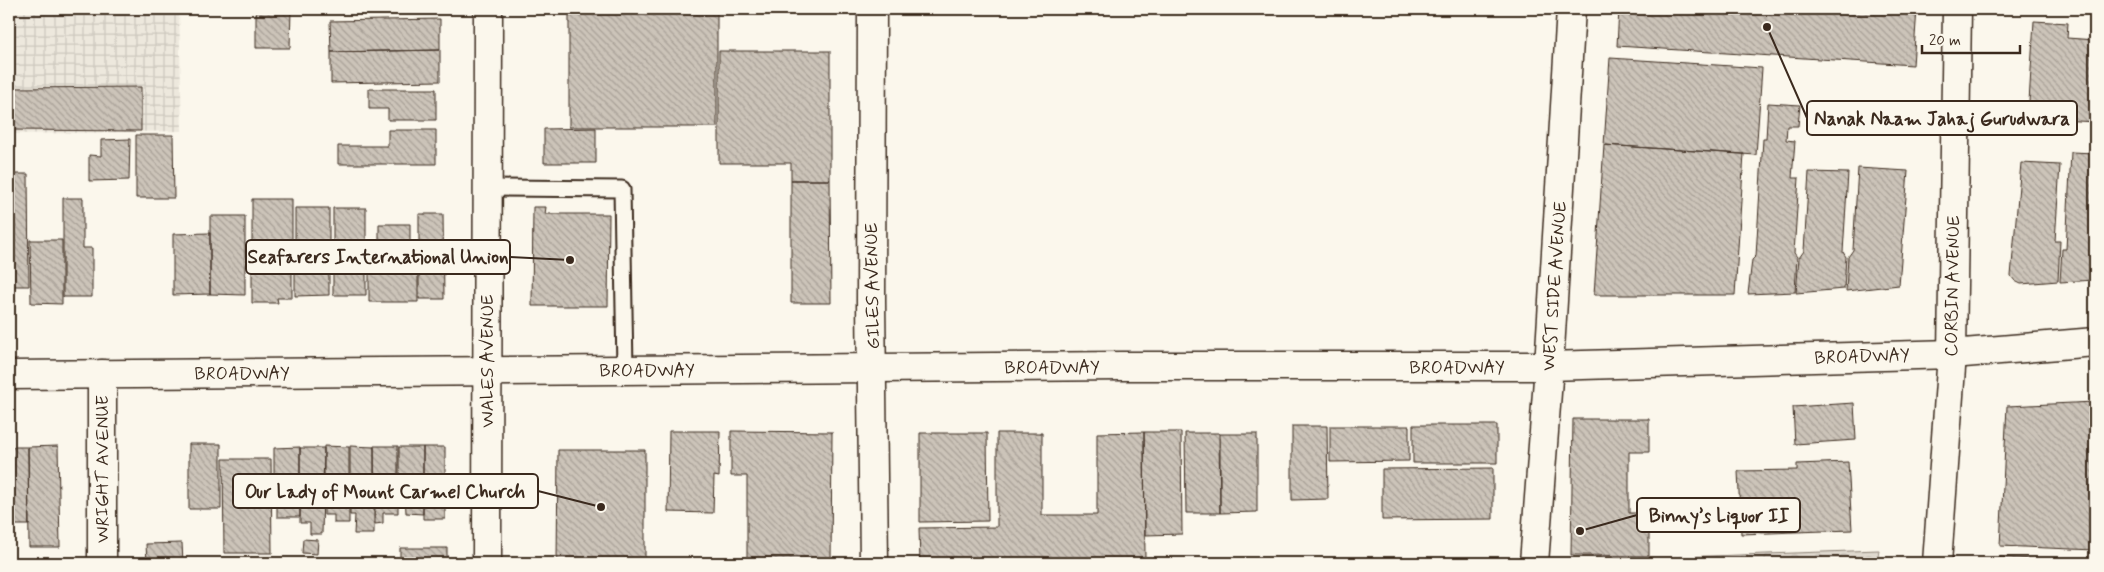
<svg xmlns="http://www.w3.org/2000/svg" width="2104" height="572" font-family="Mynerve,sans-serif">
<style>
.industrial{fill:url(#industrial-grid)}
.park{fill:url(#park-crowns);stroke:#8d8276}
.building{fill:url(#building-back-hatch);stroke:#3b2a1e}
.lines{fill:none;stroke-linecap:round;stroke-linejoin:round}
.service-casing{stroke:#3b2a1e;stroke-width:19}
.minor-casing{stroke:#3b2a1e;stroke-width:31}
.tertiary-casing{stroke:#3b2a1e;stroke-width:31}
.service{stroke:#fbf7ec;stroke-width:15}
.minor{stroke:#fbf7ec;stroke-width:28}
.tertiary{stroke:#fbf7ec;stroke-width:28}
.labels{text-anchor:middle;stroke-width:5;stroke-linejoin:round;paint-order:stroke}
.street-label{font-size:18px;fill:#3b2a1e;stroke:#fbf7ec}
.leader{fill:none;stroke:#3b2a1e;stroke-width:2}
.callout-dot{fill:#3b2a1e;stroke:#fbf7ec;stroke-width:2}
.callout{fill:#fbf7ec;stroke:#3b2a1e;stroke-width:2}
.callout-label{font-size:19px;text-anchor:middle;font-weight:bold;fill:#3b2a1e}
</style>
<defs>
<pattern id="industrial-grid" width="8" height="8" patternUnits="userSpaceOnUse" patternTransform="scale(1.25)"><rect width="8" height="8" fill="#ede8dd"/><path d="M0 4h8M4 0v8" fill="none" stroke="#ccc7bd"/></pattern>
<pattern id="park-crowns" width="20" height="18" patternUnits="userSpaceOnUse" patternTransform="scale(1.25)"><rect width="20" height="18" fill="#dfd9ce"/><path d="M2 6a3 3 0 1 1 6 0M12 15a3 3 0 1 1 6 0" fill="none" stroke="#c0bab0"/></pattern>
<pattern id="building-back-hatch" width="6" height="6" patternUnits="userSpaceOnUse" patternTransform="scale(1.25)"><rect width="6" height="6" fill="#ccc4b9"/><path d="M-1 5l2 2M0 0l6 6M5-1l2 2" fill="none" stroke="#a79f96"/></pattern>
</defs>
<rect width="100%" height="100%" fill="#fbf7ec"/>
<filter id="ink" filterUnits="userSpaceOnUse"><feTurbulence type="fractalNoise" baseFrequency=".02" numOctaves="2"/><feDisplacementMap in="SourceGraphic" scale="10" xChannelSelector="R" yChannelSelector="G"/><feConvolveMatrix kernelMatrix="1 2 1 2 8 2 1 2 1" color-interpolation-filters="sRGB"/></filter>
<g filter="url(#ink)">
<path class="industrial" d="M 9,9 L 179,9 L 182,131 L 9,134 Z"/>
<path class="park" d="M 1879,550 L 1877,563 L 1571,563 L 1571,561 Z"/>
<path class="building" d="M 256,9 L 291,9 L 290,48 L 256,48 Z
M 1619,9 L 1917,9 L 1913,65 L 1617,46 Z
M 717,13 L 717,127 L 569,127 L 569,14 Z
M 440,19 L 440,50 L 331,52 L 330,21 Z
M 2034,21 L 2068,23 L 2067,38 L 2095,40 L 2095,122 L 2028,118 Z
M 440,50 L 440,81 L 331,83 L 331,52 Z
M 719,51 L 830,51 L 830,180 L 791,180 L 791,163 L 719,163 Z
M 1610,58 L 1762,68 L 1756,155 L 1604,145 Z
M 141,87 L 141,131 L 9,130 L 9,88 Z
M 369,89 L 436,89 L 436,120 L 388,120 L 388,109 L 369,109 Z
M 1768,103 L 1800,105 L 1798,126 L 1787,126 L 1786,140 L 1795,141 L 1792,178 L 1799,178 L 1794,253 L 1797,257 L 1795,292 L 1748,294 L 1752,260 L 1756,256 L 1763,139 L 1766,139 Z
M 596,128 L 596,163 L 544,163 L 544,129 Z
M 388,130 L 436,130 L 436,164 L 338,164 L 338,146 L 388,146 Z
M 136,135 L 173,135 L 174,198 L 136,198 Z
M 130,139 L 129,180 L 89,181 L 89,155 L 101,156 L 101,140 Z
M 1604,145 L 1744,154 L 1735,295 L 1594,295 Z
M 2071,152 L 2095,153 L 2095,280 L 2060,282 L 2062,249 L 2066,249 Z
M 2021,163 L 2060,165 L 2055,241 L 2060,241 L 2058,281 L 2021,284 L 2015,281 L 2011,276 Z
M 1858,168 L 1908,171 L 1899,285 L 1846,291 L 1848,257 L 1853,250 Z
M 1809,172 L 1848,173 L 1843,252 L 1846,257 L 1844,289 L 1796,293 L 1799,258 L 1804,251 Z
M 9,174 L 28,174 L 29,286 L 9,286 Z
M 791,180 L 830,180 L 831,303 L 791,303 Z
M 63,198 L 83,198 L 83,248 L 92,248 L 92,297 L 63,297 Z
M 252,199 L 292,199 L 292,298 L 277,298 L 278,303 L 252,303 Z
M 533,207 L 546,207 L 545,214 L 609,214 L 608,306 L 532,306 Z
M 295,208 L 329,208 L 329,295 L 295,296 Z
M 333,208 L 366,208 L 366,295 L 333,295 Z
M 419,214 L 443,214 L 444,299 L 419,299 Z
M 210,216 L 245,216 L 245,295 L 210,294 Z
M 379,224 L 410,224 L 410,247 L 418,247 L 418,302 L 369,302 L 369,248 L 379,248 Z
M 210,233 L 210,294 L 173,295 L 173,234 Z
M 30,240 L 62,240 L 62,304 L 31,303 Z
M 2095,402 L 2095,550 L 2000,546 L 2007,406 Z
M 1854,403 L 1856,440 L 1795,444 L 1793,407 Z
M 1573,419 L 1649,419 L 1649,452 L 1629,452 L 1629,513 L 1649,513 L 1649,556 L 1571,555 Z
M 1413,425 L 1497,425 L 1497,463 L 1413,463 Z
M 1292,426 L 1327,426 L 1328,499 L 1292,500 Z
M 1330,426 L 1409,426 L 1409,461 L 1330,462 Z
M 669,431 L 720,431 L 719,477 L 714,476 L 713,513 L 668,512 Z
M 731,431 L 832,432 L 831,563 L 747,563 L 747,476 L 731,476 Z
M 1144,432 L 1145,563 L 920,563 L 919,528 L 997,527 L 997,433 L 1042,433 L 1042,515 L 1097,515 L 1097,433 Z
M 1144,432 L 1181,432 L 1182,534 L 1145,535 Z
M 920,433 L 987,433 L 988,521 L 920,522 Z
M 1185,433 L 1219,433 L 1220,513 L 1186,513 Z
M 1220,434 L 1257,434 L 1257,512 L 1220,513 Z
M 189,444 L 221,444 L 221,509 L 189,509 Z
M 58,446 L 60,547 L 29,547 L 28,447 Z
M 324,446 L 349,447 L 349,523 L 334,523 L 334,515 L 324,515 Z
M 350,446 L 374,447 L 374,534 L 354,534 L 355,515 L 350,515 Z
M 374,446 L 398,446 L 398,513 L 383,513 L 383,523 L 375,524 Z
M 9,447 L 28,447 L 29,525 L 9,525 Z
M 300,447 L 300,517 L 277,517 L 277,493 L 274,493 L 274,448 Z
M 399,447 L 423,447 L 423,514 L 406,513 L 405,492 L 399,492 Z
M 423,447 L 445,447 L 445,519 L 423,519 Z
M 300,448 L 324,448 L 322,534 L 310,534 L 310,523 L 300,523 Z
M 558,450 L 645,450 L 645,563 L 557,563 Z
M 223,459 L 271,459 L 272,553 L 224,553 Z
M 1848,462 L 1852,530 L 1741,534 L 1738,471 L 1797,470 L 1797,464 Z
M 1493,468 L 1493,519 L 1382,520 L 1382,469 Z
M 303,539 L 318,540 L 317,554 L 302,553 Z
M 182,543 L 183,563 L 147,563 L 146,544 Z
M 400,548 L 447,548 L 447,563 L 400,563 Z
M 2000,557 L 2033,559 L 2033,563 L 1999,563 Z"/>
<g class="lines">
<g class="service-casing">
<path id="service" d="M 487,188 L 622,189 L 625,370"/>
</g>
<g class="minor-casing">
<path id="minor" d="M 872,9 L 871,301 L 874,563
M 1549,366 L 1571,9
M 102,374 L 102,563
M 487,563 L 488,9
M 1937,563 L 1952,354 L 1957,9"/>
</g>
<g class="tertiary-casing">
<path id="tertiary" d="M 9,375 L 1122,366 L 1549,366 L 1952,354 L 2095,342
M 1534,563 L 1549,366"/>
</g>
<use href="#service" class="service"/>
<use href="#minor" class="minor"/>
<use href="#tertiary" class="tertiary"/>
</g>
</g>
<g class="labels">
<g class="street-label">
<text transform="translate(872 286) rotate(-91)" y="6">GILES AVENUE</text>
<text transform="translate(1554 286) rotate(-86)" y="6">WEST SIDE AVENUE</text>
<text transform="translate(1952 286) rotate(-89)" y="6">CORBIN AVENUE</text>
<text transform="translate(1862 356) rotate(-2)" y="6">BROADWAY</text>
<text transform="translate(487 361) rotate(-90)" y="6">WALES AVENUE</text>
<text x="1052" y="373">BROADWAY</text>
<text x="1457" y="373">BROADWAY</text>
<text x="647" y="376">BROADWAY</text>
<text x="242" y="379">BROADWAY</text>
<text transform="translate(102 469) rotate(-90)" y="6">WRIGHT AVENUE</text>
</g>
</g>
<path class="leader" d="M1767 27L1807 118M570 260L510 257M601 507L538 491M1580 531L1637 515"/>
<g class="callout-dot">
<circle cx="1767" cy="27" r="5"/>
<circle cx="570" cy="260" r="5"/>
<circle cx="601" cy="507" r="5"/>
<circle cx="1580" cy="531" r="5"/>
</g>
<g class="callout">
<rect x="1807" y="101" width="270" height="34" rx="5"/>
<rect x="246" y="240" width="264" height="34" rx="5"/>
<rect x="233" y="474" width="305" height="34" rx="5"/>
<rect x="1637" y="498" width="163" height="34" rx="5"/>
</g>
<g class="callout-label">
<text x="1942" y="125">Nanak Naam Jahaj Gurudwara</text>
<text x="378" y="263">Seafarers International Union</text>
<text x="385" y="498">Our Lady of Mount Carmel Church</text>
<text x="1719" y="522">Binny’s Liquor II</text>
</g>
<rect width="2104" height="572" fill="none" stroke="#fbf7ec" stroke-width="30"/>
<rect x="15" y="15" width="2074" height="542" fill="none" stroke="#3b2a1e" stroke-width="2" filter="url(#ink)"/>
<path d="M1922 45v8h98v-8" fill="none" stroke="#3b2a1e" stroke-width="2.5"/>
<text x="1929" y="45" font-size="15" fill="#3b2a1e" stroke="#fbf7ec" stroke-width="4" paint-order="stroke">20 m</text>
</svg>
